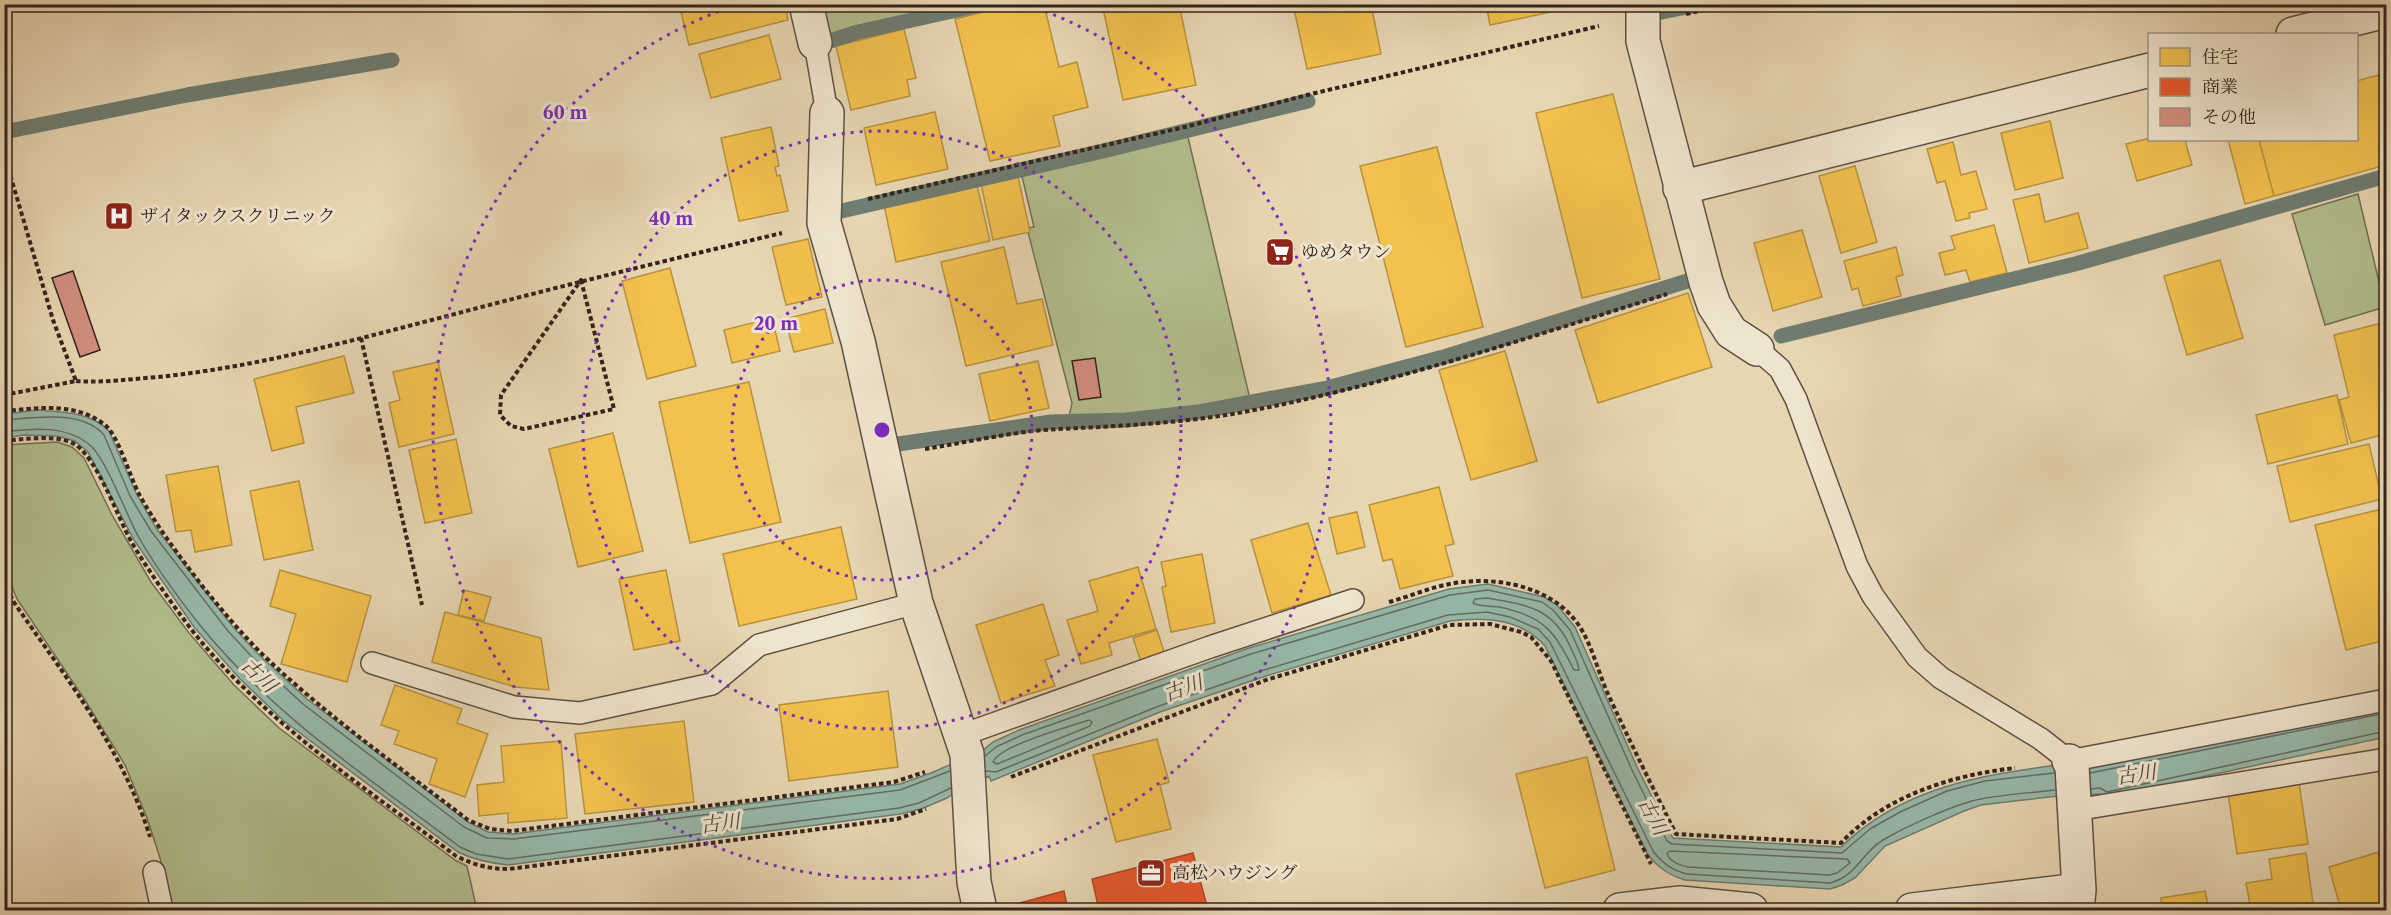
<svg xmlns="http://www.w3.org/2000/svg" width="2391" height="915" font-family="'Libre Caslon Text','Noto Serif JP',serif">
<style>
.green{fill:#b3be8e;stroke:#727056;stroke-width:1.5}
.water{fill:#97b9aa;stroke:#6f7d72;stroke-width:1.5}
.homes{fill:#f2c14e;stroke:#b89240;stroke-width:1.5}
.shops{fill:#e4572e;stroke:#af4729;stroke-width:1.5}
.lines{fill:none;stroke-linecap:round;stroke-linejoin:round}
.shore{stroke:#646e64;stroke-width:1.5}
.stream{stroke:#6f7d72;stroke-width:15}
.building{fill:#d38e80;stroke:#32231e;stroke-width:1.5}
.service-casing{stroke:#5f5043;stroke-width:24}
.minor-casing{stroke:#5f5043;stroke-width:36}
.path{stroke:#32231e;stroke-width:4;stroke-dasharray:4.5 3;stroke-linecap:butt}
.service{stroke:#efe4cd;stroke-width:21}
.minor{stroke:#efe4cd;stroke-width:33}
.ring{fill:none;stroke:#7b2cbf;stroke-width:3;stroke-dasharray:3 6}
.labels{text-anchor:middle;stroke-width:6;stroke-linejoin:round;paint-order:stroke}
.poi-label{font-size:18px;fill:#32231e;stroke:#efe4cd;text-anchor:start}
.water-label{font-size:20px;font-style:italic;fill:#4b4841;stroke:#efe4cd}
.centre{fill:#7b2cbf;stroke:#efe4cd;stroke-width:3}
.ring-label{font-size:18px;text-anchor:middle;font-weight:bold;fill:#7b2cbf;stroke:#efe4cd;stroke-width:6;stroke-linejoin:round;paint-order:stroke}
</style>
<rect width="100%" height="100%" fill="#e7d6b2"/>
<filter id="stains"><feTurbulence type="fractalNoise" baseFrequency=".00333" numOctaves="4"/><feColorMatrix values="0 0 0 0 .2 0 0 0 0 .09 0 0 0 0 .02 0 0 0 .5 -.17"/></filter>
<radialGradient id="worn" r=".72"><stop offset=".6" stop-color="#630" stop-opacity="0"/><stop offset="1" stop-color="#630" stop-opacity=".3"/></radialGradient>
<path class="green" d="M 822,5 L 968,5 L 855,30 L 830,39 Z
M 1187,133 L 1250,399 L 1187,410 L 1069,417 L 1072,403 L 1027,228 L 1034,227 L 1021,172 Z
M 2358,194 L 2385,307 L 2325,325 L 2292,214 Z
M 57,442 L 72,447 L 84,458 L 112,515 L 151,582 L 189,633 L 234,685 L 279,728 L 455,860 L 467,866 L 477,910 L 171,910 L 160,858 L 147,818 L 125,765 L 83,697 L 17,599 L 5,570 L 4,445 Z"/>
<path class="water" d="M 37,410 C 62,412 91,412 109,431 L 136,493 L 156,528 L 233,627 L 257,653 L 307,699 L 468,822 L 488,832 L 513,834 L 900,784 L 931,773 L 982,751 L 993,742 L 1019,730 L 1249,648 L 1449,589 L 1488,584 L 1544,597 L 1557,605 L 1575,627 L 1637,767 L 1673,838 L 1841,847 C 1919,771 2022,773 2122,755 C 2210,739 2298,723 2386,707 L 2386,737 L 2100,799 L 2099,794 L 2058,796 L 1981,805 L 1964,811 L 1885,846 L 1855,878 L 1842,885 L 1830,889 L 1685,880 C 1669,875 1659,868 1648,855 L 1545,646 C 1521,618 1484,617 1450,621 L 1266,676 L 1160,712 L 991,781 L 989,776 L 957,791 L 947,798 L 921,809 L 900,814 L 508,865 C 489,863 474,860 458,852 L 284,721 L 240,679 L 194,627 L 134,540 L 88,452 L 75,441 L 57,436 L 24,435 L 5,438 L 5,414 Z"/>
<path class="homes" d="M 679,4 L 785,4 L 788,20 L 689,45 Z
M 1015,4 L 1044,4 L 1059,67 L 1077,62 L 1088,107 L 1053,116 L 1060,146 L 990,161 L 955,19 Z
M 1102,4 L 1179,4 L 1196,85 L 1123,100 Z
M 1293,4 L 1371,4 L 1381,54 L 1307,69 Z
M 1486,4 L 1563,4 L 1564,9 L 1490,25 Z
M 904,29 L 916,78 L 907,80 L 910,96 L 851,110 L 836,46 Z
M 769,35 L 781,79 L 711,98 L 699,54 Z
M 2386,73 L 2386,165 L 2274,196 L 2259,140 L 2356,140 L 2356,81 Z
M 1613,94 L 1660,279 L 1582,298 L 1536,113 Z
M 935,112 L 948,169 L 876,185 L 864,128 Z
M 2050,121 L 2063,178 L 2015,190 L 2001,133 Z
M 771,127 L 779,166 L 775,167 L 777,176 L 780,175 L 788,211 L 739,221 L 721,138 Z
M 2150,138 L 2150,140 L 2185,140 L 2192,165 L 2137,181 L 2126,144 Z
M 2228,140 L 2259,140 L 2274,196 L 2245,204 Z
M 1953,142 L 1961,175 L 1976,171 L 1987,209 L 1969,213 L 1970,218 L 1956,221 L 1945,181 L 1937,183 L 1927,149 Z
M 1437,147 L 1483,327 L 1406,347 L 1360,166 Z
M 1855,166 L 1877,242 L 1841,253 L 1819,176 Z
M 1018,176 L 1030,232 L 993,240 L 981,184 Z
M 977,185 L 990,241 L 896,262 L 884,205 Z
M 2039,194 L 2045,222 L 2078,213 L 2088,248 L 2029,263 L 2013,200 Z
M 1994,225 L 2007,273 L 1970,282 L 1966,270 L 1945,275 L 1939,253 L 1955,249 L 1951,236 Z
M 1802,230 L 1822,297 L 1773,311 L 1754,243 Z
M 808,239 L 822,297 L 786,305 L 772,247 Z
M 1004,247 L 1017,304 L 1042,299 L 1053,345 L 966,366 L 941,262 Z
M 1896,247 L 1903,275 L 1896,277 L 1901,296 L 1863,306 L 1858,288 L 1852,290 L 1844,261 Z
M 2220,260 L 2243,338 L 2187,355 L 2164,276 Z
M 670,268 L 696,366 L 647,379 L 622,281 Z
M 1688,293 L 1712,367 L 1598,403 L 1575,330 Z
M 825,309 L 833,343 L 794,352 L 785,319 Z
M 772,318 L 780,351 L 732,363 L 724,330 Z
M 2386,322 L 2386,434 L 2351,443 L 2339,400 L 2349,397 L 2334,335 Z
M 1505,351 L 1537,461 L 1471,480 L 1439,370 Z
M 344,356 L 354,393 L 296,407 L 304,443 L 272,451 L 254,379 Z
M 1038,361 L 1049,408 L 990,421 L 979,374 Z
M 438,362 L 454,434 L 399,447 L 389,403 L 400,400 L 393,372 Z
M 749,382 L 781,522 L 690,543 L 659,402 Z
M 2337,395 L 2348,444 L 2268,464 L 2256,415 Z
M 613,433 L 643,551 L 578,567 L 549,449 Z
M 456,439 L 472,513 L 425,523 L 409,450 Z
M 2369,444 L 2382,499 L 2290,522 L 2277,466 Z
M 218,466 L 232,545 L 195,552 L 191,530 L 176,532 L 166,475 Z
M 299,481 L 313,550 L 264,560 L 250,491 Z
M 1439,487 L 1454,544 L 1445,546 L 1453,576 L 1400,589 L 1392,559 L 1383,561 L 1369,505 Z
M 2386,508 L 2386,640 L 2346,650 L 2315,525 Z
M 1357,512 L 1365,547 L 1337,554 L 1329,518 Z
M 1308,523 L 1331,595 L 1272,613 L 1251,540 Z
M 841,527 L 857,599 L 739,626 L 723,554 Z
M 1202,554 L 1215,623 L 1171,632 L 1162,587 L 1166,586 L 1161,562 Z
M 1138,567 L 1156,629 L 1109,643 L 1112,655 L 1081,664 L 1067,620 L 1098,611 L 1089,581 Z
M 280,570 L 371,596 L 347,682 L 281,664 L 296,614 L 270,606 Z
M 666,570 L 680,641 L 634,650 L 619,579 Z
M 464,590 L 491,597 L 484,621 L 458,615 Z
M 1043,604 L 1059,655 L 1045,660 L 1055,686 L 1001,703 L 976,625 Z
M 445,612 L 541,638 L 549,690 L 515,687 L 432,662 Z
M 1157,630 L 1167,661 L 1143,668 L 1133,638 Z
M 395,685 L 462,709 L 457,723 L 488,734 L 465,797 L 429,784 L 437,759 L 394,744 L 399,731 L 381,725 Z
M 888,691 L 898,767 L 789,781 L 779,705 Z
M 684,721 L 694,802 L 585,814 L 575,734 Z
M 1157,739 L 1169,782 L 1160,785 L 1171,829 L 1116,842 L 1093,755 Z
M 561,741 L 567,818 L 508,823 L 508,813 L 479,816 L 477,785 L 504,782 L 501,746 Z
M 1587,757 L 1615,870 L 1545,888 L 1516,774 Z
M 2299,783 L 2308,844 L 2237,854 L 2228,793 Z
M 2379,852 L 2386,877 L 2386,904 L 2364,910 L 2341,910 L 2329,867 Z
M 2306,853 L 2314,910 L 2251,910 L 2246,883 L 2272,879 L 2269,859 Z
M 4,888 L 10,910 L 4,910 Z
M 2205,891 L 2209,910 L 2162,910 L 2161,898 Z"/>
<path class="shops" d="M 1193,853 L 1208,910 L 1099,910 L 1092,879 Z
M 1064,891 L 1068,910 L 1017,910 L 1016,904 Z"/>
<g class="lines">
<path class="shore" d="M 4,420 C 35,418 81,409 104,435 L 130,496 L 151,531 L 228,631 L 252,657 L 303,704 L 464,827 L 487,838 L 514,839 L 900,790 L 950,771
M 4,432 C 34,428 67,425 91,446 C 106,460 126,513 137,534 C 154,565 177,596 199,624 C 271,714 369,778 460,847 L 476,854 L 508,859 L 899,808 L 919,803 L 951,788
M 1487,598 C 1525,605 1550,606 1569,644 C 1573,653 1578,661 1579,670 L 1574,670 C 1554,631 1545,617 1500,607 C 1492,606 1480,607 1473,603 L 1475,599 Z
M 1089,720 L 1092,722 L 1090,726 L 997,764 L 993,762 C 1000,745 1069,727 1089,720 Z
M 985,756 L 996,747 L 1022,735 L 1251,654 L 1450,595 L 1488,590 L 1542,602 L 1553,610 L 1570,630 L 1632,770 L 1667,841 L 1672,844 L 1842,853 L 1870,829 L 1900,812 L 1947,791 L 1985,781 L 2054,773
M 986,771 L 996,772 L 1159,706 L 1264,670 L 1448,615 L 1487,612 L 1510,617 L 1538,629 L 1550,642 L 1653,851 C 1663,864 1672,870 1687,874 L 1830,883 C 1858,875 1861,853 1883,840 C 1905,827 1957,803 1981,799 C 2006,794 2031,793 2055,790
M 2090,773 L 2386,713
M 2091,789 L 2100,788 L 2107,792 L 2386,731
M 1670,851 L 1847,859 L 1850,863 L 1837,873 L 1829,875 L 1688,867 C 1680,865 1669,862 1667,853 Z"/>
<path class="stream" d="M 1657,13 L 1702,4
M 827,42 L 858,32 L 984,4
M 4,132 L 187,95 L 392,60
M 837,212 L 1103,151 L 1308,101
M 1781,336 L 2075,264 L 2386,176
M 891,445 L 1051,422 L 1126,420 L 1198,412 L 1327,388 L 1447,356 L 1697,278"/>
</g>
<path class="building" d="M 73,271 L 100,350 L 80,357 L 52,278 Z
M 1095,358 L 1101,397 L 1079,400 L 1072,361 Z"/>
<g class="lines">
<g class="service-casing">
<path id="service" d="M 815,43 L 827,113
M 1757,349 L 1780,369 L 1796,399 L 1857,566 L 1873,596 L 1917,657 L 1941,678 L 2041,739 L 2069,761 L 2386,700
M 372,663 L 514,707 L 580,713 L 712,684 L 759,645 L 916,603
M 962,735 L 1210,647 L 1353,600
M 2075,810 L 2386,759
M 154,872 L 162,910"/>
</g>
<g class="minor-casing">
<path id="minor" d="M 806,4 L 815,43
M 1643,4 L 1643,41 L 1706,282 L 1714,305 L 1731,332 L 1757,349
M 2293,34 L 2386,11
M 827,113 L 824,223 L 858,341 L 916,603 L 967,754 L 974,882 L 980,910
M 1680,188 L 2150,70
M 2069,761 L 2072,766 L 2079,890
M 1620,910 L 1680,903 L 1751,910
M 1912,910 L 2079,890 L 2077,910"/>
</g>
<path class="path" d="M 1686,14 L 1730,4
M 4,154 L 53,320 L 76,381 L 4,395
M 868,199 L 1185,127 L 1307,95 L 1599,26
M 581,280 L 614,409 L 524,429 L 511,426 L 500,415 L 501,395 Z
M 361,338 L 422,605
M 76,381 C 104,383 130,379 158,377 C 257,367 354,340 451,315 C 561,286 672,259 782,233
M 4,411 C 38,408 76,402 105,425 C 118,435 130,477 139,494 C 157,527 180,557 203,587 C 221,609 240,632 260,652 C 324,714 398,766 468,820 L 490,829 L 512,831 L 894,782 L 925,772
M 4,441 C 23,439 60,434 76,445 C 99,462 117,516 132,543 C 150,573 170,601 191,629 C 263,721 363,786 456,856 C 474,865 489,869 509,869 L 897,819 L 926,809
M 925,449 C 969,442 1015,431 1059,429 C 1121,426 1183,423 1244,412 C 1388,385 1527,338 1667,294
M 4,581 L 13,601 C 64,675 123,749 150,837
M 1389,602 C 1408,597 1426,589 1445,585 C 1492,574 1553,585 1580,627 C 1593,648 1598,672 1608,694 C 1630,742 1653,788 1676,834 L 1841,843 C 1885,796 1952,775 2015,768
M 1011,777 L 1266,680 L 1449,625 L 1490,624 L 1521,632 L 1531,637 L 1551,661 L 1651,864"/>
<use href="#service" class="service"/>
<use href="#minor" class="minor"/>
</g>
<g class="ring">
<circle cx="882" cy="430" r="150"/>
<circle cx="882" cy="430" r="299"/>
<path d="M1028 5A449 449 0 1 1 736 5"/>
</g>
<defs>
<g id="hospital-square" transform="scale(1.5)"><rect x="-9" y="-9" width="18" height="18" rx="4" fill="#8f2418" stroke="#efe4cd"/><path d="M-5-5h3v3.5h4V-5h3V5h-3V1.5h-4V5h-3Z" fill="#fff"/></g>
<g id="supermarket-square" transform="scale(1.5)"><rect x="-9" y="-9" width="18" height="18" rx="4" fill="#8f2418" stroke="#efe4cd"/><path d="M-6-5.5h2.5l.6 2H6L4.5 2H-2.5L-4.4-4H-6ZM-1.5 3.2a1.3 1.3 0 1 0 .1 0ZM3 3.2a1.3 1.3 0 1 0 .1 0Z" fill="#fff"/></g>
<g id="office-square" transform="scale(1.5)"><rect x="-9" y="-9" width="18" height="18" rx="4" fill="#8f2418" stroke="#efe4cd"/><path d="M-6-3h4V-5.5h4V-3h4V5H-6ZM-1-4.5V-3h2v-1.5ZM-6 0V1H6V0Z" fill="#fff"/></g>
</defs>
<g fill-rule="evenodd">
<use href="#hospital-square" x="119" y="216"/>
<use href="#supermarket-square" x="1280" y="252"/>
<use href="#office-square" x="1151" y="873"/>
</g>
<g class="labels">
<g class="poi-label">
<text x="140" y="222">ザイタックスクリニック</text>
<text x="1301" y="258">ゆめタウン</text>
<text x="1172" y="879">高松ハウジング</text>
</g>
<g class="water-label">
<text transform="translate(259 675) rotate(44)" y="7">古川</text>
<text transform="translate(1183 688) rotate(-20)" y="7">古川</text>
<text transform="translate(2136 774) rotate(-8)" y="7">古川</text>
<text transform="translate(1653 816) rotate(62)" y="7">古川</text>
<text transform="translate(720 823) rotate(-7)" y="7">古川</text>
</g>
</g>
<circle cx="882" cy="430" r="9" class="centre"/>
<g class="ring-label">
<text x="565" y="119">60 m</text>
<text x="671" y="225">40 m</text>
<text x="776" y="330">20 m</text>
</g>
<rect width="2391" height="915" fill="none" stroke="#e7d6b2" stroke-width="24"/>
<rect x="6" y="6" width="2379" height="903" fill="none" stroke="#32231e" stroke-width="3"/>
<rect x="12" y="12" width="2367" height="891" fill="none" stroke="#32231e" stroke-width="1.5"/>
<rect x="2148" y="33" width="210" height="108" fill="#efe4cd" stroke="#a39787" stroke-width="1.5"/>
<rect x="2160" y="48" width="30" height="18" fill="#f2c14e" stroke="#a39787" stroke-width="1.5"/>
<text x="2202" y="63" font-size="18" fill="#32231e">住宅</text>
<rect x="2160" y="78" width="30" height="18" fill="#e4572e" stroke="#a39787" stroke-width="1.5"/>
<text x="2202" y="93" font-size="18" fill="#32231e">商業</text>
<rect x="2160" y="108" width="30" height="18" fill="#d38e80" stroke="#a39787" stroke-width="1.5"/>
<text x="2202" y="123" font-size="18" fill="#32231e">その他</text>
<rect width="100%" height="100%" filter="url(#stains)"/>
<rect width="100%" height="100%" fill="url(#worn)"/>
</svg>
